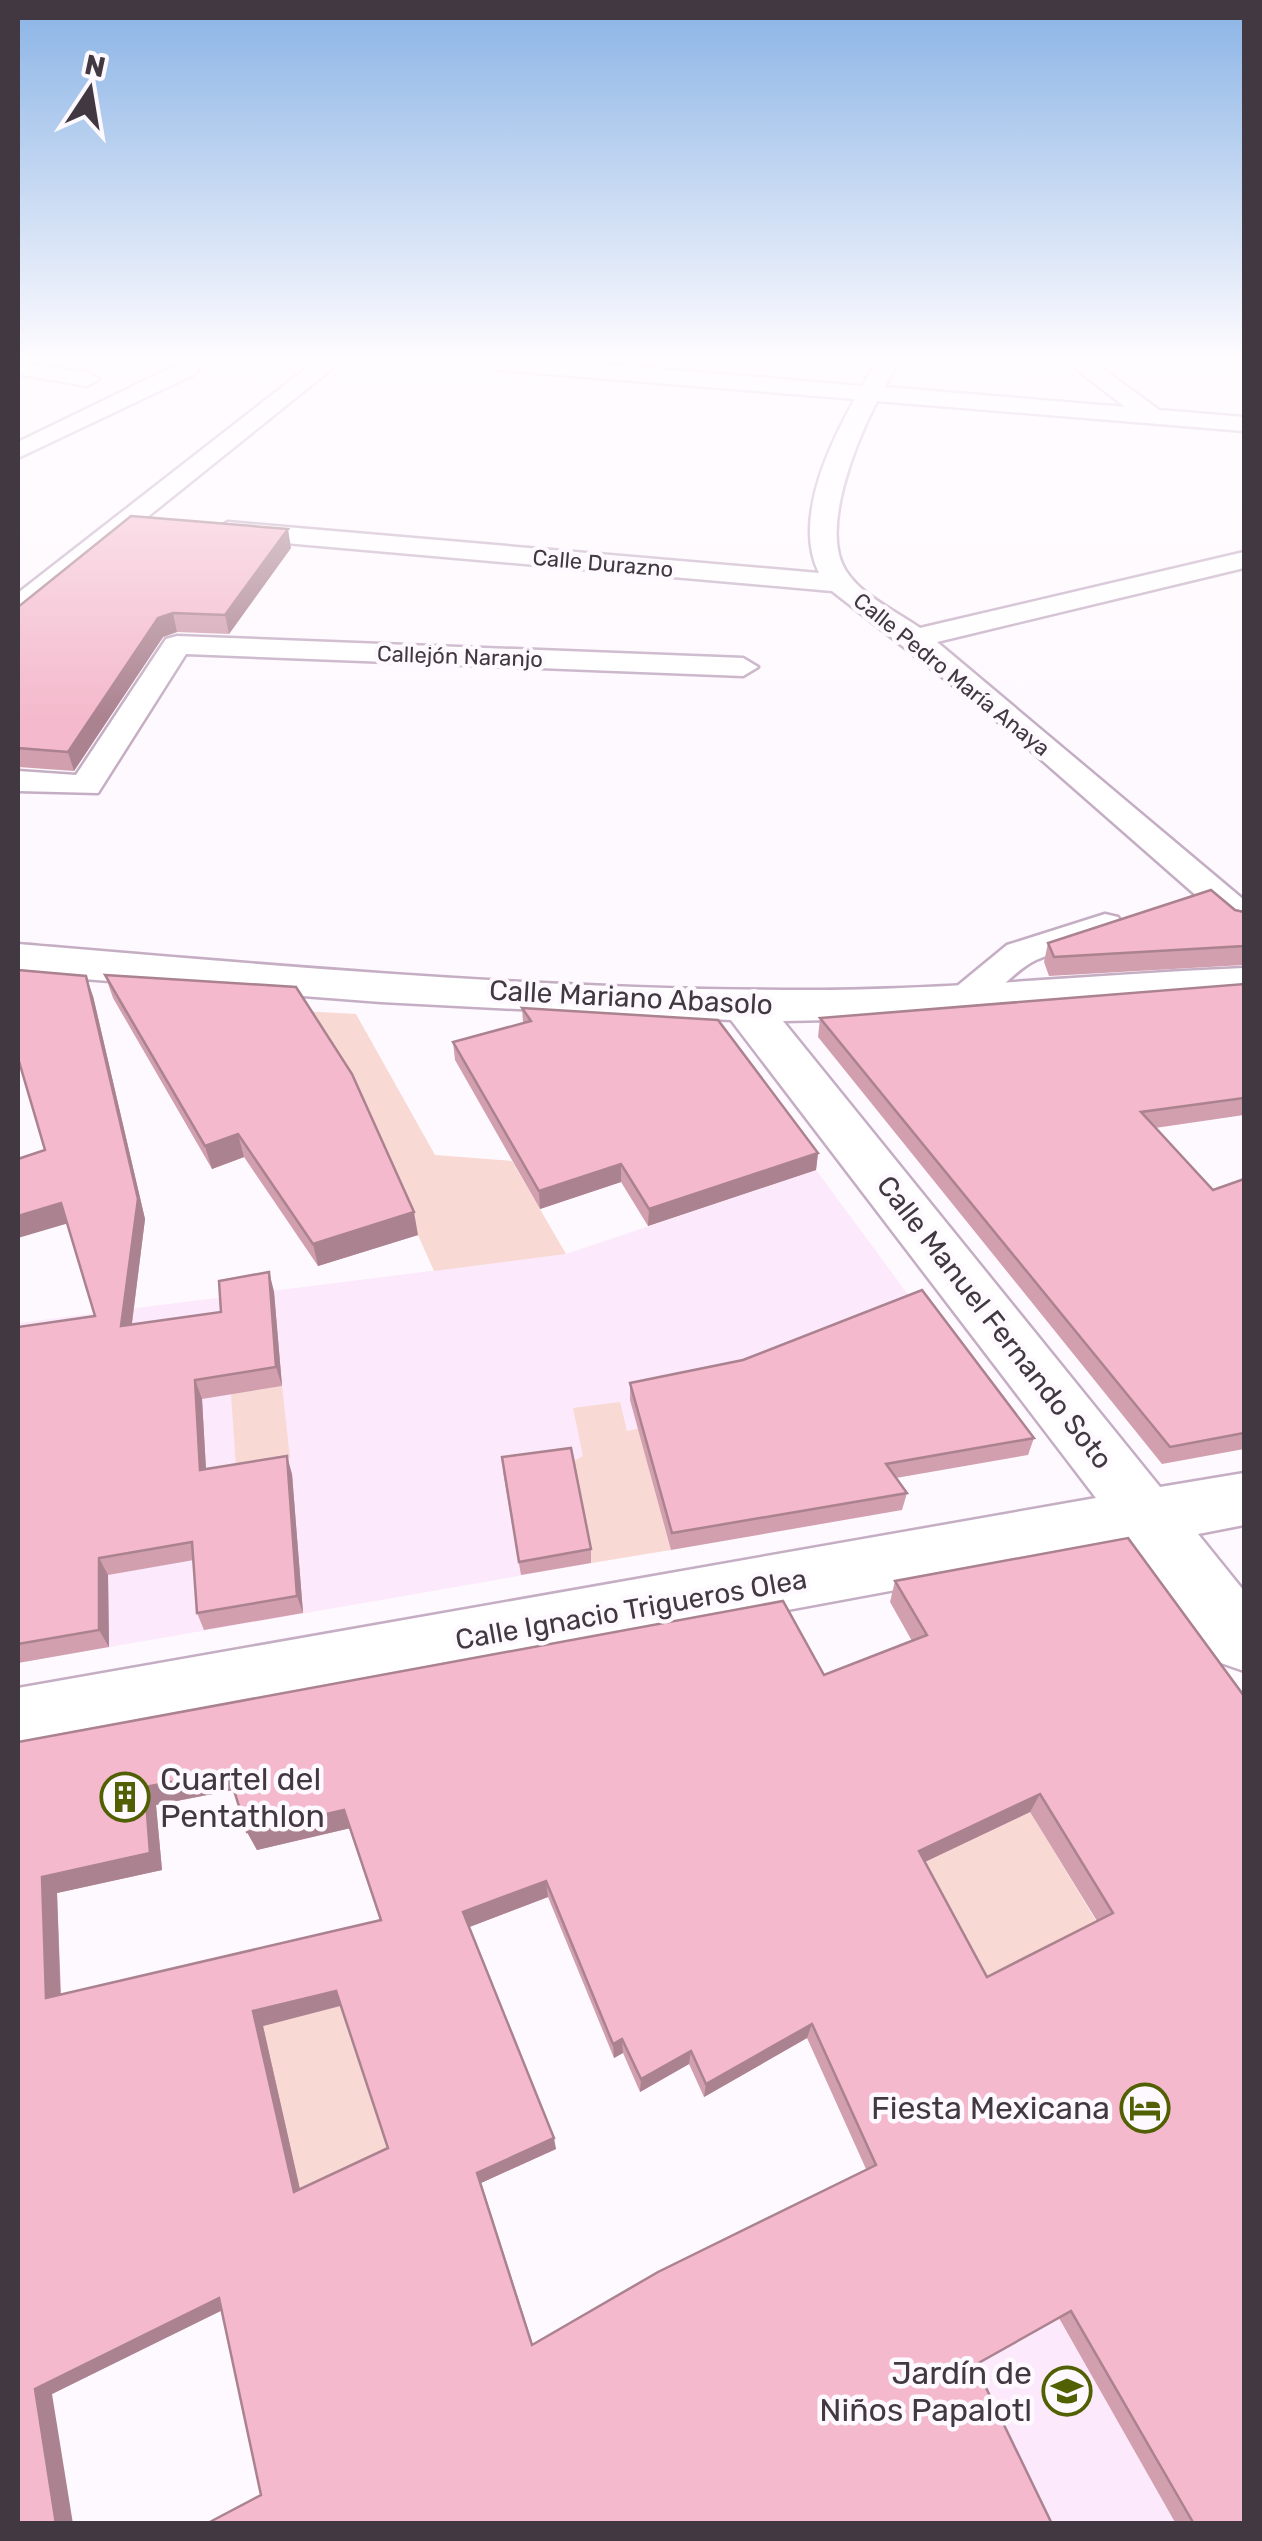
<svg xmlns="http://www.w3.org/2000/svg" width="1262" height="2541" font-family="Rubik,sans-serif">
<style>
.built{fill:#fce9fb}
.green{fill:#f9d9d4}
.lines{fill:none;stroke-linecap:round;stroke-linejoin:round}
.minor-casing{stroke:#c5aec4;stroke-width:5}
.tertiary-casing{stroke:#c5aec4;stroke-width:5}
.minor{fill:#fff;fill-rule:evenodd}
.tertiary{fill:#fff;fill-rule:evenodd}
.wall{fill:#d29faf;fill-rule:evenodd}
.shaded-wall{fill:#ab828f}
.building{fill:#f4b9cc;stroke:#ab828f;stroke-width:2.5;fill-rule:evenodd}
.labels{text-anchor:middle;stroke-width:9;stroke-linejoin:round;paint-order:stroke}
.far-street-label{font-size:22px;fill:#413841;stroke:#fef9fe}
.street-label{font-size:28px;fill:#413841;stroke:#fef9fe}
.near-poi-label{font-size:32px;fill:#413841;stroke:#fef9fe;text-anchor:end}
</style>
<rect width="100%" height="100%" fill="#fef9fe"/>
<path class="built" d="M 816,1170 L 918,1308 L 829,1522 L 18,1663 L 18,1323 L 566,1254 Z
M 1059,2318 L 1244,2523 L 926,2523 L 895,2411 Z"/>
<path class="green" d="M 301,1011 L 356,1014 L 435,1155 L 512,1161 L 566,1254 L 434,1271 L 356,1097 Z
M 282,1386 L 290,1458 L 236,1466 L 231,1394 Z
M 620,1402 L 627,1431 L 678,1420 L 650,1473 L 671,1550 L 591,1563 L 572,1462 L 583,1456 L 573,1408 Z
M 1030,1812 L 1101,1929 L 978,1992 L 912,1868 Z
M 387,1994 L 395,2159 L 60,2318 L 18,2022 L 35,2083 Z"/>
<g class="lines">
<g class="minor-casing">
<path id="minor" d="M 18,363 L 87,372 L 99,379 L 87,386 L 18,374 Z
M 192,363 L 198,369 L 195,374 L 18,458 L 18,442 L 179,364 Z
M 313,363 L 339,363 L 28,613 L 18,616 L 18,593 Z
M 488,363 L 588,363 L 862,386 L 876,363 L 899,363 L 884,387 L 1125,407 L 1069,363 L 1095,363 L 1159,410 L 1244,417 L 1244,431 L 877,401 C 857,440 819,530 846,571 C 863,597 896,611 920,628 L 1244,552 L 1244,568 L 937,642 L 1244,900 L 1244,929 L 1231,926 L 987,712 L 832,591 L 228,538 L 215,530 L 228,522 L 819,573 C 793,521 829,445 855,399 L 499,370 Z
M 177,636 L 743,658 L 758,667 L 743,676 L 186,654 L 98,793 L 18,791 L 18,771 L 76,775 L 166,639 Z
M 1105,914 L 1118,917 L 1123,925 L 1118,933 C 1091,942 1062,949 1036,960 C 1004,975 983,1020 944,1010 L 939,1001 L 1007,945 Z"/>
</g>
<g class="tertiary-casing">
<path id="tertiary" d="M 18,944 C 279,966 543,990 805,990 C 952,990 1098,974 1244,968 L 1244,998 L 932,1018 L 783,1021 L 1160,1487 L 1244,1473 L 1244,1525 L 1198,1534 L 1244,1591 L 1244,1671 L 1221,1663 L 1132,1546 L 18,1753 L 18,1688 L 1096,1498 L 731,1020 L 381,1002 L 18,974 Z"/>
</g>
<use href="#minor" class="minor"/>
<use href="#tertiary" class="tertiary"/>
</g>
<path class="wall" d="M 291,548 L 229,634 L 177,632 L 163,637 L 74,771 L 18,767 L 18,768 L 18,607 Z
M 1235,910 L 1244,912 L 1244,965 L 1049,976 L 1044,962 L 1048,943 Z
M 105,975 L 418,1235 L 318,1266 L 244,1157 L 212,1169 L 113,998 Z
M 1244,984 L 1244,1115 L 1155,1128 L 1213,1190 L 1244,1179 L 1244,1449 L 1162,1464 L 818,1037 L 820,1018 Z
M 93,996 L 145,1219 L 132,1324 L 221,1312 L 269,1272 L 274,1292 L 282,1386 L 202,1399 L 206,1469 L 292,1474 L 303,1613 L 204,1630 L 197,1613 L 194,1560 L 108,1575 L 109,1647 L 18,1663 L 18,1327 L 95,1316 L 45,1150 Z
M 522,1008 L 818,1153 L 816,1170 L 648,1226 L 621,1182 L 540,1209 L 455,1060 L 453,1042 L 523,1023 Z
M 630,1383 L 1034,1438 L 1028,1455 L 896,1478 L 907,1493 L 902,1510 L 671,1550 L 630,1400 Z
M 503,1471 L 591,1549 L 591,1563 L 521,1575 Z
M 1128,1538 L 1244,2524 L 1176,2524 L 1059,2318 L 261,2495 L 221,2310 L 52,2394 L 18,2524 L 18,1742 L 824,1675 L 912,1641 L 890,1602 L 895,1581 ZM 234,1790 L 247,1832 L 257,1850 L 350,1828 L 381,1920 L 61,1995 L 57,1893 L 162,1870 L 156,1805 ZM 1030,1812 L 1097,1921 L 987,1977 L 925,1862 ZM 548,1897 L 614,2058 L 623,2053 L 640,2092 L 689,2064 L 704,2097 L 807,2038 L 866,2169 L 533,2345 L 481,2183 L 556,2149 L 469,1927 ZM 341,2006 L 388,2148 L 300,2189 L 263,2026 Z"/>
<path class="shaded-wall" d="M 288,529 L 291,548 L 229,634 L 225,615 Z
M 173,613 L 177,632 L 163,637 L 74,771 L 68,752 L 158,618 Z
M 86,976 L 93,996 L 145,1219 L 129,1345 L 121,1326 Z
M 238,1134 L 244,1157 L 212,1169 L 205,1146 Z
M 818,1153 L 816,1170 L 648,1226 L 649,1209 Z
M 621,1164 L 621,1182 L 540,1209 L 539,1191 Z
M 61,1203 L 69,1223 L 18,1238 L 18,1216 Z
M 414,1212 L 418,1235 L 318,1266 L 313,1244 Z
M 269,1272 L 274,1292 L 282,1386 L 276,1367 Z
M 195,1380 L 202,1399 L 207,1488 L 200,1470 Z
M 287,1456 L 292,1474 L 303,1613 L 297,1596 Z
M 99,1558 L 108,1575 L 109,1647 L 99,1630 Z
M 228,1771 L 237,1789 L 156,1805 L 162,1870 L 57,1893 L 61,2013 L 46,1998 L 42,1877 L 145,1787 Z
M 1040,1794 L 1030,1812 L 912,1868 L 919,1851 Z
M 344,1810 L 351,1828 L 257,1850 L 247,1832 Z
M 546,1881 L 548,1897 L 467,1928 L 463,1912 Z
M 336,1991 L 343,2005 L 263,2026 L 303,2203 L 294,2192 L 253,2011 Z
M 812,2024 L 807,2038 L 704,2097 L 706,2084 Z
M 622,2039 L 623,2053 L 614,2058 L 613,2044 Z
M 691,2051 L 689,2064 L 640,2092 L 641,2079 Z
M 554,2138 L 556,2149 L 481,2183 L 535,2352 L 477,2173 Z
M 219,2298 L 231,2306 L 52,2394 L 73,2524 L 56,2524 L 35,2389 Z"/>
<path class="building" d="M 131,516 L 288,529 L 225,615 L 173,613 L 158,618 L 68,752 L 18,748 L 18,607 Z
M 1211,890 L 1235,910 L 1244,912 L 1244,946 L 1054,957 L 1048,943 Z
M 18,970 L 86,976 L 138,1199 L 121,1326 L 221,1312 L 219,1281 L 269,1272 L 276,1367 L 195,1380 L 200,1470 L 287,1456 L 297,1596 L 197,1613 L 192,1542 L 99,1558 L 99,1630 L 18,1644 L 18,1327 L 95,1316 L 61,1203 L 18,1216 L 18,1159 L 45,1150 L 18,1058 Z
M 105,975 L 296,987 L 352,1074 L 414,1212 L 313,1244 L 238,1134 L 205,1146 Z
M 1244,984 L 1244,1098 L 1141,1112 L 1213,1190 L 1244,1179 L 1244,1433 L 1170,1447 L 820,1018 Z
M 522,1008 L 718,1020 L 818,1153 L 649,1209 L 621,1164 L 539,1191 L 453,1042 L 531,1021 Z
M 922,1290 L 1034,1438 L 886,1464 L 907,1493 L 672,1533 L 630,1383 L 743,1360 Z
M 571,1448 L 591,1549 L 519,1562 L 502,1457 Z
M 1128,1538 L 1244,1696 L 1244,2524 L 1194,2524 L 1071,2311 L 975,2365 L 1052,2524 L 206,2524 L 261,2495 L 219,2298 L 35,2389 L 56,2524 L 18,2524 L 18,1742 L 783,1601 L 824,1675 L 927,1635 L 895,1581 ZM 228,1771 L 247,1832 L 344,1810 L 381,1920 L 46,1998 L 42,1877 L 150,1853 L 145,1787 ZM 1040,1794 L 1113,1913 L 987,1977 L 919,1851 ZM 546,1881 L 613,2044 L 622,2039 L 641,2079 L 691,2051 L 706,2084 L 812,2024 L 876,2165 L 658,2272 L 532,2345 L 477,2173 L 554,2138 L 463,1912 ZM 336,1991 L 388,2148 L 294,2192 L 253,2011 Z"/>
<linearGradient id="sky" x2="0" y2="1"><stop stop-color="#89b3e5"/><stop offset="0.5" stop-color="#fffcff"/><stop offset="1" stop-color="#fffcff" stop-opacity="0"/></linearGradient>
<rect width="1262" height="719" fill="url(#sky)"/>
<defs>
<g id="building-ring" transform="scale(2.5)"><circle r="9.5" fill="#fef9fe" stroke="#506002" stroke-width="1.5"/><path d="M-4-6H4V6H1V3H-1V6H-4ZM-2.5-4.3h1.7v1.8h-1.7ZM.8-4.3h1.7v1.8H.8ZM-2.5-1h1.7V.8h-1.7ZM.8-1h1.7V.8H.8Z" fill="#506002"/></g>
<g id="hotel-ring" transform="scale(2.5)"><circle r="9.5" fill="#fef9fe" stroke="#506002" stroke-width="1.5"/><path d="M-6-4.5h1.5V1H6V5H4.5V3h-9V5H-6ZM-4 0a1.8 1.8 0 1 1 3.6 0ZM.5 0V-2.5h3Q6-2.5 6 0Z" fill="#506002"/></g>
<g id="school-ring" transform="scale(2.5)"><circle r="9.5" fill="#fef9fe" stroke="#506002" stroke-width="1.5"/><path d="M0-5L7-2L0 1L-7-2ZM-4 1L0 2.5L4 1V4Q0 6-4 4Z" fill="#506002"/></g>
</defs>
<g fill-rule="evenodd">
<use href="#building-ring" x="125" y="1797"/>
<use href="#hotel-ring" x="1145" y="2108"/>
<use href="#school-ring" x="1067" y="2391"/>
</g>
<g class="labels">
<g class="far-street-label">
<text transform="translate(603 563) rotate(5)" y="8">Calle Durazno</text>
<text transform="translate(460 656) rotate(2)" y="8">Callejón Naranjo</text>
<text transform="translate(952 674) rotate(39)" y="8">Calle Pedro María Anaya</text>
</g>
<g class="street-label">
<text transform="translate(631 997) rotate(3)" y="10">Calle Mariano Abasolo</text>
<text transform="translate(995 1322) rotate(52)" y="10">Calle Manuel Fernando Soto</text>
<text transform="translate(631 1609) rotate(-10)" y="10">Calle Ignacio Trigueros Olea</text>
</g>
<g class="near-poi-label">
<text x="160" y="1790" text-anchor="start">Cuartel del<tspan x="160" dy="37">Pentathlon</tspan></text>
<text x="1110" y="2119">Fiesta Mexicana</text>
<text x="1032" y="2384">Jardín de<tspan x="1032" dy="37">Niños Papalotl</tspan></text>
</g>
</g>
<rect width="1262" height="2541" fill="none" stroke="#413841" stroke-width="40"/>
<g transform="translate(90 90) rotate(12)" stroke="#fef9fe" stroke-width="8" paint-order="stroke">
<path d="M0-8L18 38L0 25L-18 38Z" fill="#413841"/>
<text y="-15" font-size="28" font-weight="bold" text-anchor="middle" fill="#413841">N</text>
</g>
</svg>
